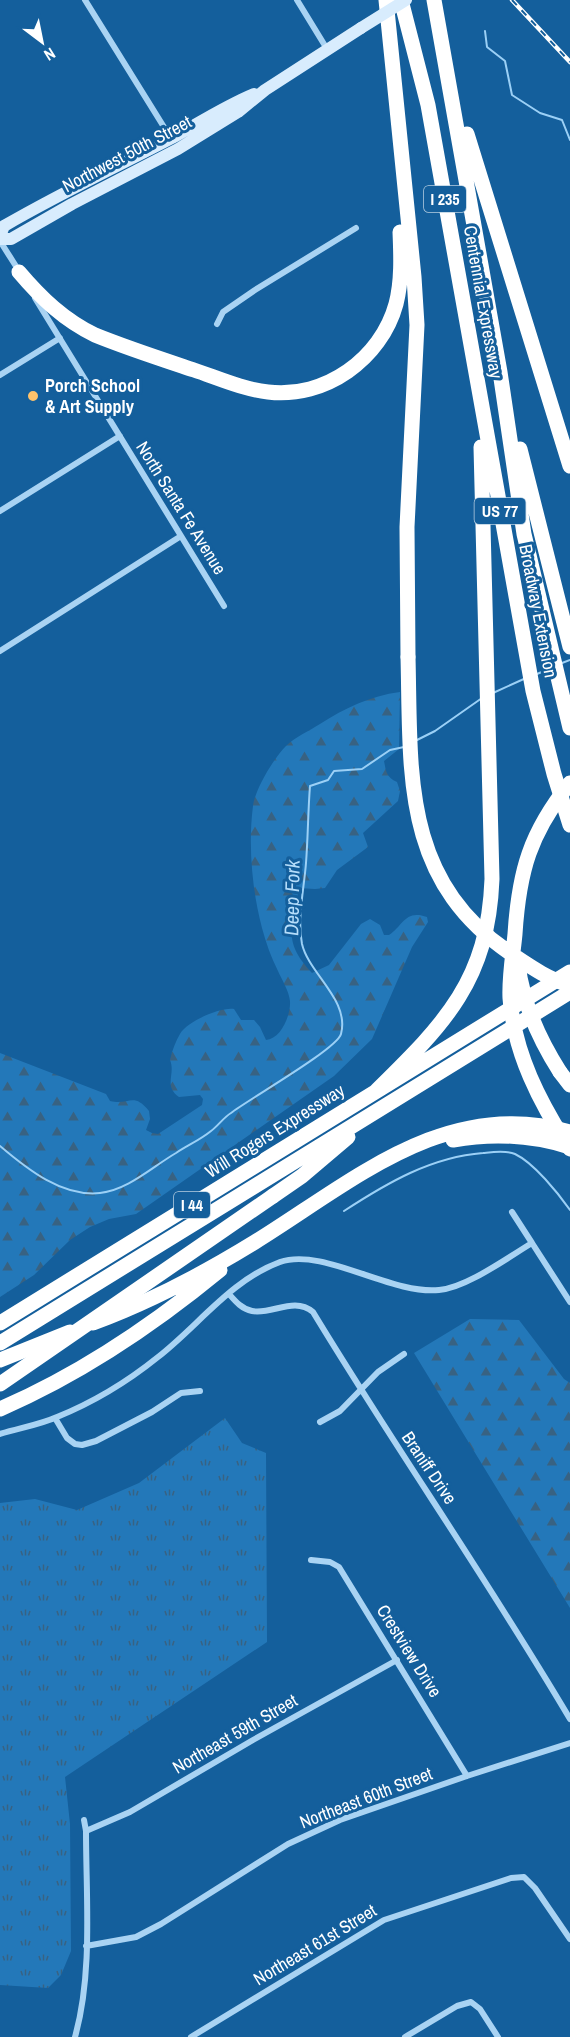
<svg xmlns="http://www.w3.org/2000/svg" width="570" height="2037" font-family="'Archivo Narrow',sans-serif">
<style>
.grass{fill:url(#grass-tufts)}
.forest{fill:url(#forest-firs)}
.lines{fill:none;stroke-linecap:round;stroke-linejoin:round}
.stream{stroke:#9bd0f6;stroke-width:2}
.minor{stroke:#a9d3f3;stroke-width:6}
.secondary{stroke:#d8ecfd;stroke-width:12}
.motorway{stroke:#fff;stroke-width:15}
.rail-casing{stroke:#fff;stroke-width:4.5}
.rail{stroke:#145f9c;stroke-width:2;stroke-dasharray:7;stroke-linecap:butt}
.secondary-bridge{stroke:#d8ecfd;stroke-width:12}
.motorway-bridge{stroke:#fff;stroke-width:15}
.poi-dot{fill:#ffc36b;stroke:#145f9c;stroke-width:2}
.labels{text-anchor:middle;stroke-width:6;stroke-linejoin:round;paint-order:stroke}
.shield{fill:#145f9c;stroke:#b8cfe1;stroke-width:1.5}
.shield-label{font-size:16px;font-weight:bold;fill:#fff}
.street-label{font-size:18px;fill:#fff;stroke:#145f9c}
.poi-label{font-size:18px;font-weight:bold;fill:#fff;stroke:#145f9c;text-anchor:start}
.water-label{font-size:20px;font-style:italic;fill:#b5ddfa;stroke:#145f9c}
</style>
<defs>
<pattern id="grass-tufts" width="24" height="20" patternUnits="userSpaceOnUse" patternTransform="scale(1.5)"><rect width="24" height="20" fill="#2378b9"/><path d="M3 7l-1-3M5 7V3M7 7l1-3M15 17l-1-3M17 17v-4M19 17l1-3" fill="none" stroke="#386282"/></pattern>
<pattern id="forest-firs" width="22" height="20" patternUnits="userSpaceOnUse" patternTransform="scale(1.5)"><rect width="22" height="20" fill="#2378b9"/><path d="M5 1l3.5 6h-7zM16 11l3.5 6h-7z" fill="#386282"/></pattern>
</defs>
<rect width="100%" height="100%" fill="#145f9c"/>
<path class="grass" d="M 225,1418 L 242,1443 L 266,1453 L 267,1642 L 65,1777 L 70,1824 L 71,1951 L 61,1975 L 48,1988 L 0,1985 L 0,1503 L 35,1499 L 77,1510 L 139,1483 Z"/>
<path class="forest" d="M 400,692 L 399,749 L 384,761 C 386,771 386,777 397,782 L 400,791 L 398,801 L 363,833 L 368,847 L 337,870 L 325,888 L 315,889 L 299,888 C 293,927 281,940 312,973 L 329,965 L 361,924 L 370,919 L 380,925 L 384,935 L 389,935 C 403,926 405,909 427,917 L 428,922 L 412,947 L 372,1039 L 334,1076 L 136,1214 L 109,1219 L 90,1227 L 70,1240 L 34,1275 L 0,1297 L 0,1053 L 106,1094 L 110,1101 C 129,1106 133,1091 149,1111 L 150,1119 L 146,1130 L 152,1133 L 158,1134 L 202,1105 L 203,1099 L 200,1095 L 179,1097 C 163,1086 176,1074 170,1060 C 172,1050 176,1041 180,1034 C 187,1021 221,1007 234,1009 L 241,1020 L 254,1020 L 260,1027 L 266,1040 C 281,1039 291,1015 290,1001 C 289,991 282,980 278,971 C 271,957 266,943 262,928 C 252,890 248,845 253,806 C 255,789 274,758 286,746 C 295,737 309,731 320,724 C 345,708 370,696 400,692 Z
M 470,1319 L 519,1320 L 564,1379 L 570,1383 L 570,1608 L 414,1353 Z"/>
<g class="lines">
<path class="stream" d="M 485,31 L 487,47 L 505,61 L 512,95 L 540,113 L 562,120 L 570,140
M 562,663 L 570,660
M 537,674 L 551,668
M 493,693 L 526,678
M 417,740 L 435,731 L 482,698
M 0,1146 C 27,1169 62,1197 100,1193 C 128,1190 152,1167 176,1153 C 188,1145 200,1140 211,1131 C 218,1126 223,1118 231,1113 C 249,1099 337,1049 341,1034 C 350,1000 309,974 302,944 C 297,918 304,889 306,863 C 308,837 308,811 310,786 L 328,780 L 334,771 L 362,769 L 390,750 L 404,747
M 344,1211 C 387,1183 431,1157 483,1153 C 493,1152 506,1150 515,1154 C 534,1163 558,1193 570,1210"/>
<path class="minor" d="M 85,0 L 172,140
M 297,0 L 327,49
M 0,241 L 19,271
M 35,298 L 224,606
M 217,324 L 223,312 L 255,290 L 356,228
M 0,375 L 60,338
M 0,511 L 120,436
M 0,651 L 181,536
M 532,1243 L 570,1302
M 229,1294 C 236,1302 242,1309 252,1311 C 272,1315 294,1296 313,1312 C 396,1449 488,1580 570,1719
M 55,1418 L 67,1438 L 75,1444 L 82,1445 L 96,1441 L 152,1412 L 181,1393 L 200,1391
M 320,1422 L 340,1411 L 378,1372 L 404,1354
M 0,1434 C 19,1428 39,1425 57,1417 C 94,1402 127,1382 158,1357 C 198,1326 231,1280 280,1262 C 323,1247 391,1295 439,1290 C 466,1288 507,1258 532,1243 L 512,1212
M 311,1560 L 330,1562 L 339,1567 L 467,1776
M 86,1831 L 130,1812 L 253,1740 L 397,1660
M 86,1946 L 136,1937 L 161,1924 L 288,1844 L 340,1820 L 467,1776 L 570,1743
M 75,2037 C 93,1973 86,1898 86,1831 L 84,1820
M 191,2037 L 384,1920 L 511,1878 L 524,1877 L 535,1888 L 570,1939
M 405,2037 L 457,2006 L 471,2002 L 480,2009 L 498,2037"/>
<path class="secondary" d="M 0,236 L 4,226 C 59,194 116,167 172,138 C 199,123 225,106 254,94
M 0,239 L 11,239 L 72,204 L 178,149 L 238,112 L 265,90 L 361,28"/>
<path class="motorway" d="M 386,0 L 414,277 L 417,325 L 407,527 L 408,657
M 401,0 L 428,105 L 533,691 L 554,774 L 570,825
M 434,0 L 500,372 L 524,534 L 570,728
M 467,134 L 570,466
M 19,272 C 41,298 64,320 95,335 C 127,348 161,359 194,370 C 218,378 242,389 268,392 C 325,399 381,359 396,304 C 402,281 401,256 400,232
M 520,449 L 570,647
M 560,1072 L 570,1085
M 375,1092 C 444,1024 488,982 492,879 L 481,447
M 453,1140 C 492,1133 532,1135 570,1147
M 273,1196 L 302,1176 L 348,1137
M 0,1323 L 570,972
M 93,1323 C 150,1302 203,1274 255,1242 C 352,1182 447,1096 570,1132
M 0,1343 L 570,992
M 0,1360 L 70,1332
M 0,1409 C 81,1374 152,1326 220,1270"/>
<g class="rail-casing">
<path id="rail" d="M 512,0 L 570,62"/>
</g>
<use href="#rail" class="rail"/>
<path class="secondary-bridge" d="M 361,28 L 406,0"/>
<path class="motorway-bridge" d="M 408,657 C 411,773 401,879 510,953 C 528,965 549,980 570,985
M 570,783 C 530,833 519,871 515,934 C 513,955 509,977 510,998 C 514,1053 540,1103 570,1149
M 518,965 C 523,1004 539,1039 560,1072
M 0,1384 L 273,1196"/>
</g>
<circle class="poi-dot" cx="33" cy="396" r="6"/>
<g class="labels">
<g class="shield">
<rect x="424" y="186" width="42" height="26" rx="4.5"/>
<rect x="474.5" y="498" width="51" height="26" rx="4.5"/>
<rect x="174" y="1192" width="36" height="26" rx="4.5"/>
</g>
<g class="shield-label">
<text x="445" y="205">I 235</text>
<text x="500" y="517">US 77</text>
<text x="192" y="1211">I 44</text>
</g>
<g class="street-label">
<text transform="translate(127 154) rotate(-28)" y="6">Northwest 50th Street</text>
<text transform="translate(483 302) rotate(80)" y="6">Centennial Expressway</text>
<text transform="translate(181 508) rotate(58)" y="6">North Santa Fe Avenue</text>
<text transform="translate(538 611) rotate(79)" y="6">Broadway Extension</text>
<text transform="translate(275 1131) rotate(-32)" y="6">Will Rogers Expressway</text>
<text transform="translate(429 1468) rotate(56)" y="6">Braniff Drive</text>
<text transform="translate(409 1651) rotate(58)" y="6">Crestview Drive</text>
<text transform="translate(235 1734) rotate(-30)" y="6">Northeast 59th Street</text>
<text transform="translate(366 1798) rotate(-21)" y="6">Northeast 60th Street</text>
<text transform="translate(315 1945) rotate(-31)" y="6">Northeast 61st Street</text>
</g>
<g class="poi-label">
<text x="45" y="392">Porch School<tspan x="45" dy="21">&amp; Art Supply</tspan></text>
</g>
<g class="water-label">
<text transform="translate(292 898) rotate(-89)" y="7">Deep Fork</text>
</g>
</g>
<g transform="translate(42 42) rotate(148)" stroke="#145f9c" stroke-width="4.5" paint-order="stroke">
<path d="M0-4.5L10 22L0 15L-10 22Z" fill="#ffffff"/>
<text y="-9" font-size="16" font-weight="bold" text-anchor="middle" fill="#ffffff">N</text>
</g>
</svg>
